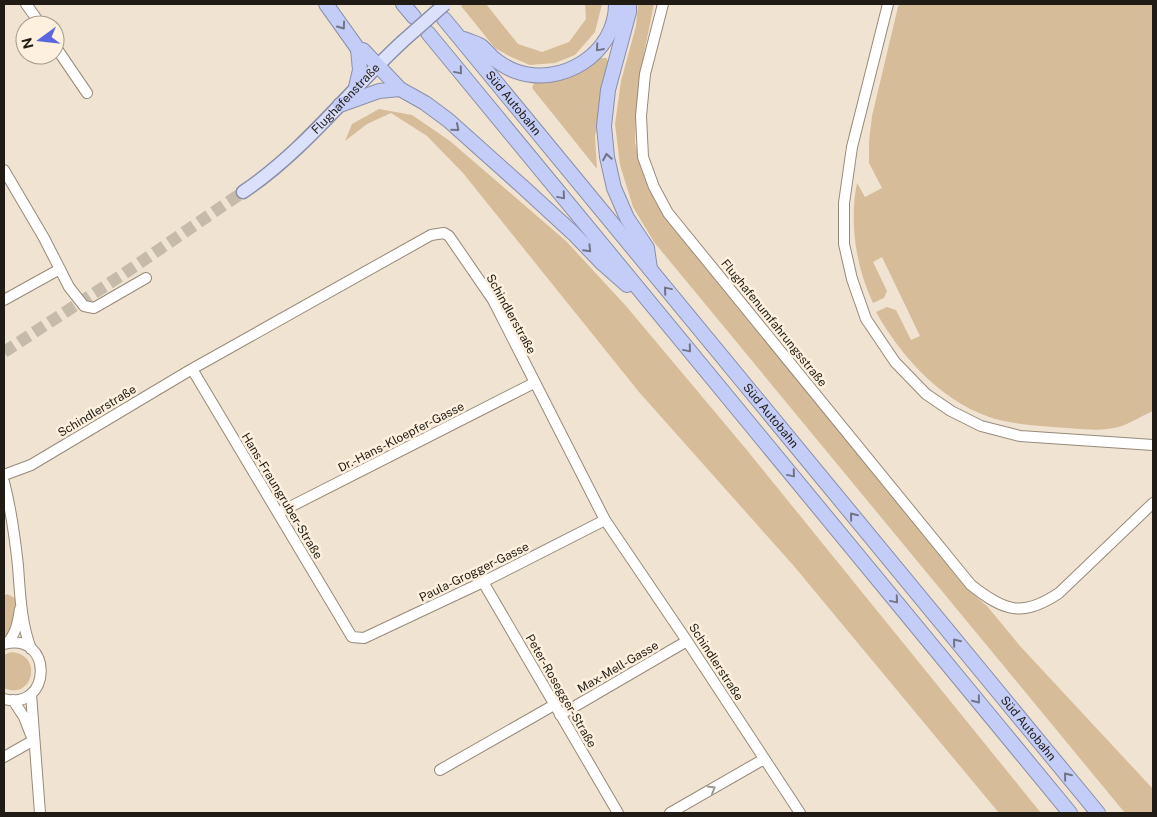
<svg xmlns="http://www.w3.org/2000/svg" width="1157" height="817" font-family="'Public Sans',sans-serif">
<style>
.green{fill:#d6bc99}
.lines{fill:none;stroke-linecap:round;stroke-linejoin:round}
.major-tunnel{stroke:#c6bbab;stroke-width:12;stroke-dasharray:12 6;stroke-linecap:butt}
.minor-casing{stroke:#978a7a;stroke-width:12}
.major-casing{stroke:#8a8fa9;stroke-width:15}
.highway-casing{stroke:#8a8fa9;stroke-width:16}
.minor{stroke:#fff;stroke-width:10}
.major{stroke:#dbe1fb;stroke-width:12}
.highway{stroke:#c3cdf8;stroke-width:14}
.major-bridge-casing{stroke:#8a8fa9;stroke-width:15;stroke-linecap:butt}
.major-bridge{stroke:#dbe1fb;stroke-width:12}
.oneway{stroke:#727486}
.oneway2{stroke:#9b9996}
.labels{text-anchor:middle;stroke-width:5;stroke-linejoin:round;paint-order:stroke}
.street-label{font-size:12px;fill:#201c15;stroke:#fef0de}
</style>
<rect width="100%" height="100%" fill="#f0e3d1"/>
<path class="green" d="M 463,4 L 486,4 L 518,44 L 542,52 L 569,42 L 586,19 L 585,4 L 602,4 L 595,32 L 575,55 L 555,63 L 530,65 L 511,57 L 495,48 L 461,6 Z
M 638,4 L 654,4 L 644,53 L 636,113 L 635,143 L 643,173 L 655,202 L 966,588 L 987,606 L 1020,646 L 1153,789 L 1153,813 L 1125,813 L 654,242 L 633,207 L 620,165 L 615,124 L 621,81 L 636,26 Z
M 900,4 L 1153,4 L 1153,411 C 1143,415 1133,422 1122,426 C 1101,433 1075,428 1053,427 C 1032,425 1010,424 989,417 C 939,399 901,356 876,312 L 887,307 L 896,310 L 911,340 L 920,336 L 882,257 L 873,262 L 887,291 L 884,298 L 873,303 C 856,267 849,223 857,183 L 865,197 L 882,188 L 869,163 L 869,142 L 872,116 L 898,7 Z
M 599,58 L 607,58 L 609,70 L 595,136 L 597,169 L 532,88 L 535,80 L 557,81 L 578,73 Z
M 379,109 L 412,115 L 450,141 L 566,241 L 626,306 L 746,449 L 1041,813 L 999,813 L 793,565 L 639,392 L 463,173 L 427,136 L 391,113 L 367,124 L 345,141 L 352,124 Z
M 7,594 L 15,598 C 16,612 16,628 4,637 L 4,596 Z
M 11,652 C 44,654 33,701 4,688 L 4,655 Z"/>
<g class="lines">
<path class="major-tunnel" d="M 4,352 L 122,275 L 243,192"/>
<g class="minor-casing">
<path id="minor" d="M 26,4 L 41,25
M 663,4 L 645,74 L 641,116 L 643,157 L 654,187 L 668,213 L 971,585 C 1004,611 1022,618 1059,593 L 1153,503
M 888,4 L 852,147 L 844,203 L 844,244 L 852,279 L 866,319 L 895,362 L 926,394 L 951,411 L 981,426 L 1020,436 L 1153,445
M 55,46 L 87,93
M 4,170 L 44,238 L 69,287 L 84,306 L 94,308 L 146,278
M 4,300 L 60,269
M 192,369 L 352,637 L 364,638 L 483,582 L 605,520
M 4,475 L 31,465 L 192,369 L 431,235 L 444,233 L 449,236 L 493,300 L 605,520 L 687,641 L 800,813
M 4,482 C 11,509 15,538 18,566 C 20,593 21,623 31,649
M 278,513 L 534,383
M 483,582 L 618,813
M 7,643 C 16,634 18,622 20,609
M 4,644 C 54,631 52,712 4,699
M 31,694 L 40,813
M 13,700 L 24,717 L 31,735
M 560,715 L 687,641
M 4,757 L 34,740
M 440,770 L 554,705
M 670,813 L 764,759"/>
</g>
<g class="major-casing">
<g id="major">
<path id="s1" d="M 243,192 C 304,151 348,92 402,42"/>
</g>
</g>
<g class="highway-casing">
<g id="highway">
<path d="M 326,4 L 358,49 L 363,50 L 400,89 L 425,103 L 448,120 L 524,188 L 573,233 L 602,263 L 627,285"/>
<path d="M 403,4 L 414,17"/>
<path d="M 629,4 L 629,12 L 608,90 L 604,126 L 607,157 L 614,188 L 627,218 L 647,248 L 650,269"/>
<path id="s2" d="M 444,19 L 1098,813"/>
<path d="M 428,33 L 1070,813"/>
<path d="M 464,39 C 469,41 476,43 481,46 C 485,49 489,54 492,57 C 499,63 507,68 515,71 C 561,88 616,54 616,4"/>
<path d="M 356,87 L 360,70 L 358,49"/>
<path d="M 340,105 L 379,91 L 400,89"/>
</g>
</g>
<use href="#minor" class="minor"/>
<use href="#major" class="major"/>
<use href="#highway" class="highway"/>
<g class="major-bridge-casing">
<path id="major-bridge" d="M 402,42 L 445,4"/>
</g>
<use href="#major-bridge" class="major-bridge"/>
</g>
<defs><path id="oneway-chevron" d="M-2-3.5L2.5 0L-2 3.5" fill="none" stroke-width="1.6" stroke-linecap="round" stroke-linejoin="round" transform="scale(1.25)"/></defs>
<g class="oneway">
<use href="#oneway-chevron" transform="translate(342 26) rotate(54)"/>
<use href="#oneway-chevron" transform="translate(599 48) rotate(131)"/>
<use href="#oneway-chevron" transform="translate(459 71) rotate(50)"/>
<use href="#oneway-chevron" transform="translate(456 128) rotate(41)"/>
<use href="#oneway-chevron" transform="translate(607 157) rotate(-99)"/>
<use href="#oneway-chevron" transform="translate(562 196) rotate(50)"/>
<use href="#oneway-chevron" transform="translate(588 249) rotate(46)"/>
<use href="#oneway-chevron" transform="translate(667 290) rotate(-130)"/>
<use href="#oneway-chevron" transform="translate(688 349) rotate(50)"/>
<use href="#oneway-chevron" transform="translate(792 474) rotate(50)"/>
<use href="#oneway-chevron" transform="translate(853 516) rotate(-129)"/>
<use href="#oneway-chevron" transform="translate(895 600) rotate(50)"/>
<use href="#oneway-chevron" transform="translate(956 642) rotate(-129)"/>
<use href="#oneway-chevron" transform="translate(977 700) rotate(51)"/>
<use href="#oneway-chevron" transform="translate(1067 776) rotate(-129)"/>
</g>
<use class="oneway2" href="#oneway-chevron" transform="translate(712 789) rotate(-30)"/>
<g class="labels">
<g class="street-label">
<text dy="4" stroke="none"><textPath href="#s1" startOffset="139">Flughafenstraße</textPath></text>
<text dy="4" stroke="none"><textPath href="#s2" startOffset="109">Süd Autobahn</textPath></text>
<text transform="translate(511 314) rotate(61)" y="4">Schindlerstraße</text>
<text transform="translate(774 323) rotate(51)" y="4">Flughafenumfahrungsstraße</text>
<text transform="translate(97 411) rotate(-31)" y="4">Schindlerstraße</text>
<text dy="4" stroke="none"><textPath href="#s2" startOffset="514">Süd Autobahn</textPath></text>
<text transform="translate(401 437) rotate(-27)" y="4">Dr.-Hans-Kloepfer-Gasse</text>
<text transform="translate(282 496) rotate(59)" y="4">Hans-Fraungruber-Straße</text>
<text transform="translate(474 572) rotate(-26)" y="4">Paula-Grogger-Gasse</text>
<text transform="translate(716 662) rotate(57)" y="4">Schindlerstraße</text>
<text transform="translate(618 667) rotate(-30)" y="4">Max-Mell-Gasse</text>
<text transform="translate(561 691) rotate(60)" y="4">Peter-Rosegger-Straße</text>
<text dy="4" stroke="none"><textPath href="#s2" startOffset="919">Süd Autobahn</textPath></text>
</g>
</g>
<rect width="1157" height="817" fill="none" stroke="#201c15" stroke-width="10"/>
<g transform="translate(40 40) rotate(255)"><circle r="24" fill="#fef0de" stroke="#a59b8e"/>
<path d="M0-4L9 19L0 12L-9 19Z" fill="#5a66dd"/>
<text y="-8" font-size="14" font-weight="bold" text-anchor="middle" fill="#201c15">N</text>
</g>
</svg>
